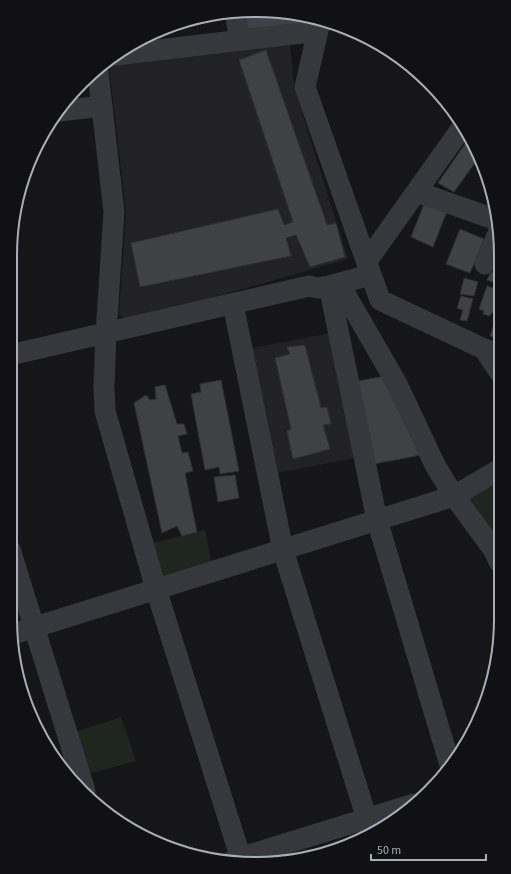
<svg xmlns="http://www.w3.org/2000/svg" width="511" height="874" font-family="'Source Sans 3',sans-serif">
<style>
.built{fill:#222225}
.green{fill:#1e261f}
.building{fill:#404145;stroke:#303034}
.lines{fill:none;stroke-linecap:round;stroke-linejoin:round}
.minor{stroke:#37383d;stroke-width:21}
.rim{fill:none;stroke:#a8adb8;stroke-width:2}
</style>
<rect width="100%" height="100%" fill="#161618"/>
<path class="built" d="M 290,43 L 294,87 L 348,259 L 128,322 L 119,315 L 126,212 L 109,66 L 113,62 Z
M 335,332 L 360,457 L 272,474 L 247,349 Z"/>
<path class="green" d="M 500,476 L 500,554 L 461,498 Z
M 205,530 L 212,565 L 164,580 L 153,543 Z
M 121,717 L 136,761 L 88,774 L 75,732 Z"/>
<path class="building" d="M 242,15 L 304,15 L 310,17 L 310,24 L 244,29 Z
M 266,50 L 327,225 L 336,223 L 345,257 L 310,267 L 296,235 L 286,238 L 291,256 L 140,287 L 131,243 L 278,209 L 284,225 L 293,222 L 239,60 Z
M 470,137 L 479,157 L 454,192 L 438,183 Z
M 424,204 L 447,211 L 433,247 L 411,237 Z
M 460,229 L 484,239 L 470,273 L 446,264 Z
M 500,254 L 500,267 L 494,264 Z
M 491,272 L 500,275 L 500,284 L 487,280 Z
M 464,278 L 478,282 L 474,296 L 460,294 Z
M 487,286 L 500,290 L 493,313 L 491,313 L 490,316 L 483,314 L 484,311 L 479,309 Z
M 461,296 L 473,299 L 467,321 L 460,320 L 463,310 L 457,308 Z
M 500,306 L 500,322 L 495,319 Z
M 494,324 L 500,327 L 500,339 L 490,336 Z
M 305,345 L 321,408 L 327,407 L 331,424 L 323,425 L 330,449 L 293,459 L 287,431 L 291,429 L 275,358 L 290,354 L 287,347 Z
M 385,376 L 426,454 L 369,465 L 353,382 Z
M 221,380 L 239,471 L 220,474 L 219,467 L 205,470 L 191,394 L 201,392 L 200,384 Z
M 165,385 L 177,424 L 184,424 L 187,434 L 178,436 L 182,453 L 188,452 L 193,471 L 185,473 L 197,532 L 182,536 L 177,526 L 162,533 L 134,403 L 146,395 L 150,400 L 156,399 L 155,387 Z
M 235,475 L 239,498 L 218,502 L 214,477 Z"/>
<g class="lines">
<path class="minor" d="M 236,15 L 239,39
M 320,22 L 305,87 L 380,300 L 484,349 L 500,354
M 116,55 L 318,31
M 98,72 L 114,212 L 106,334 L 104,386 L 105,411 L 156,589 L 242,862
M 59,111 L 102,106
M 417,192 L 497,220
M 367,261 L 463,126
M 485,264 L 499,231
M 370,275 L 329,286 L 377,520 L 450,765
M 340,285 L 397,384 L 435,465 L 454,496 L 493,549 L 500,563
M 233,304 L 283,550 L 371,832
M 484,349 L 500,373
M 10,355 L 309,286 L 318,288 L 329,286
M 10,549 L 85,791
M 13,634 L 454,496 L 500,469
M 233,860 L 414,804"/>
</g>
<path d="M0 0H511V874H0ZM255 17H256A238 238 0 0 1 494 255V619A238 238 0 0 1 256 857H255A238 238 0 0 1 17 619V255A238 238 0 0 1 255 17Z" fill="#111113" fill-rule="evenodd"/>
<path class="rim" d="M255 17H256A238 238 0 0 1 494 255V619A238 238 0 0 1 256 857H255A238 238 0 0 1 17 619V255A238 238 0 0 1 255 17Z"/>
<path d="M371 854v6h115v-6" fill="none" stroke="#a8adb8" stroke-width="2"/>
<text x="377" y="854" font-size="12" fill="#a8adb8" stroke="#111113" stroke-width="3" paint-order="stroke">50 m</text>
</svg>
